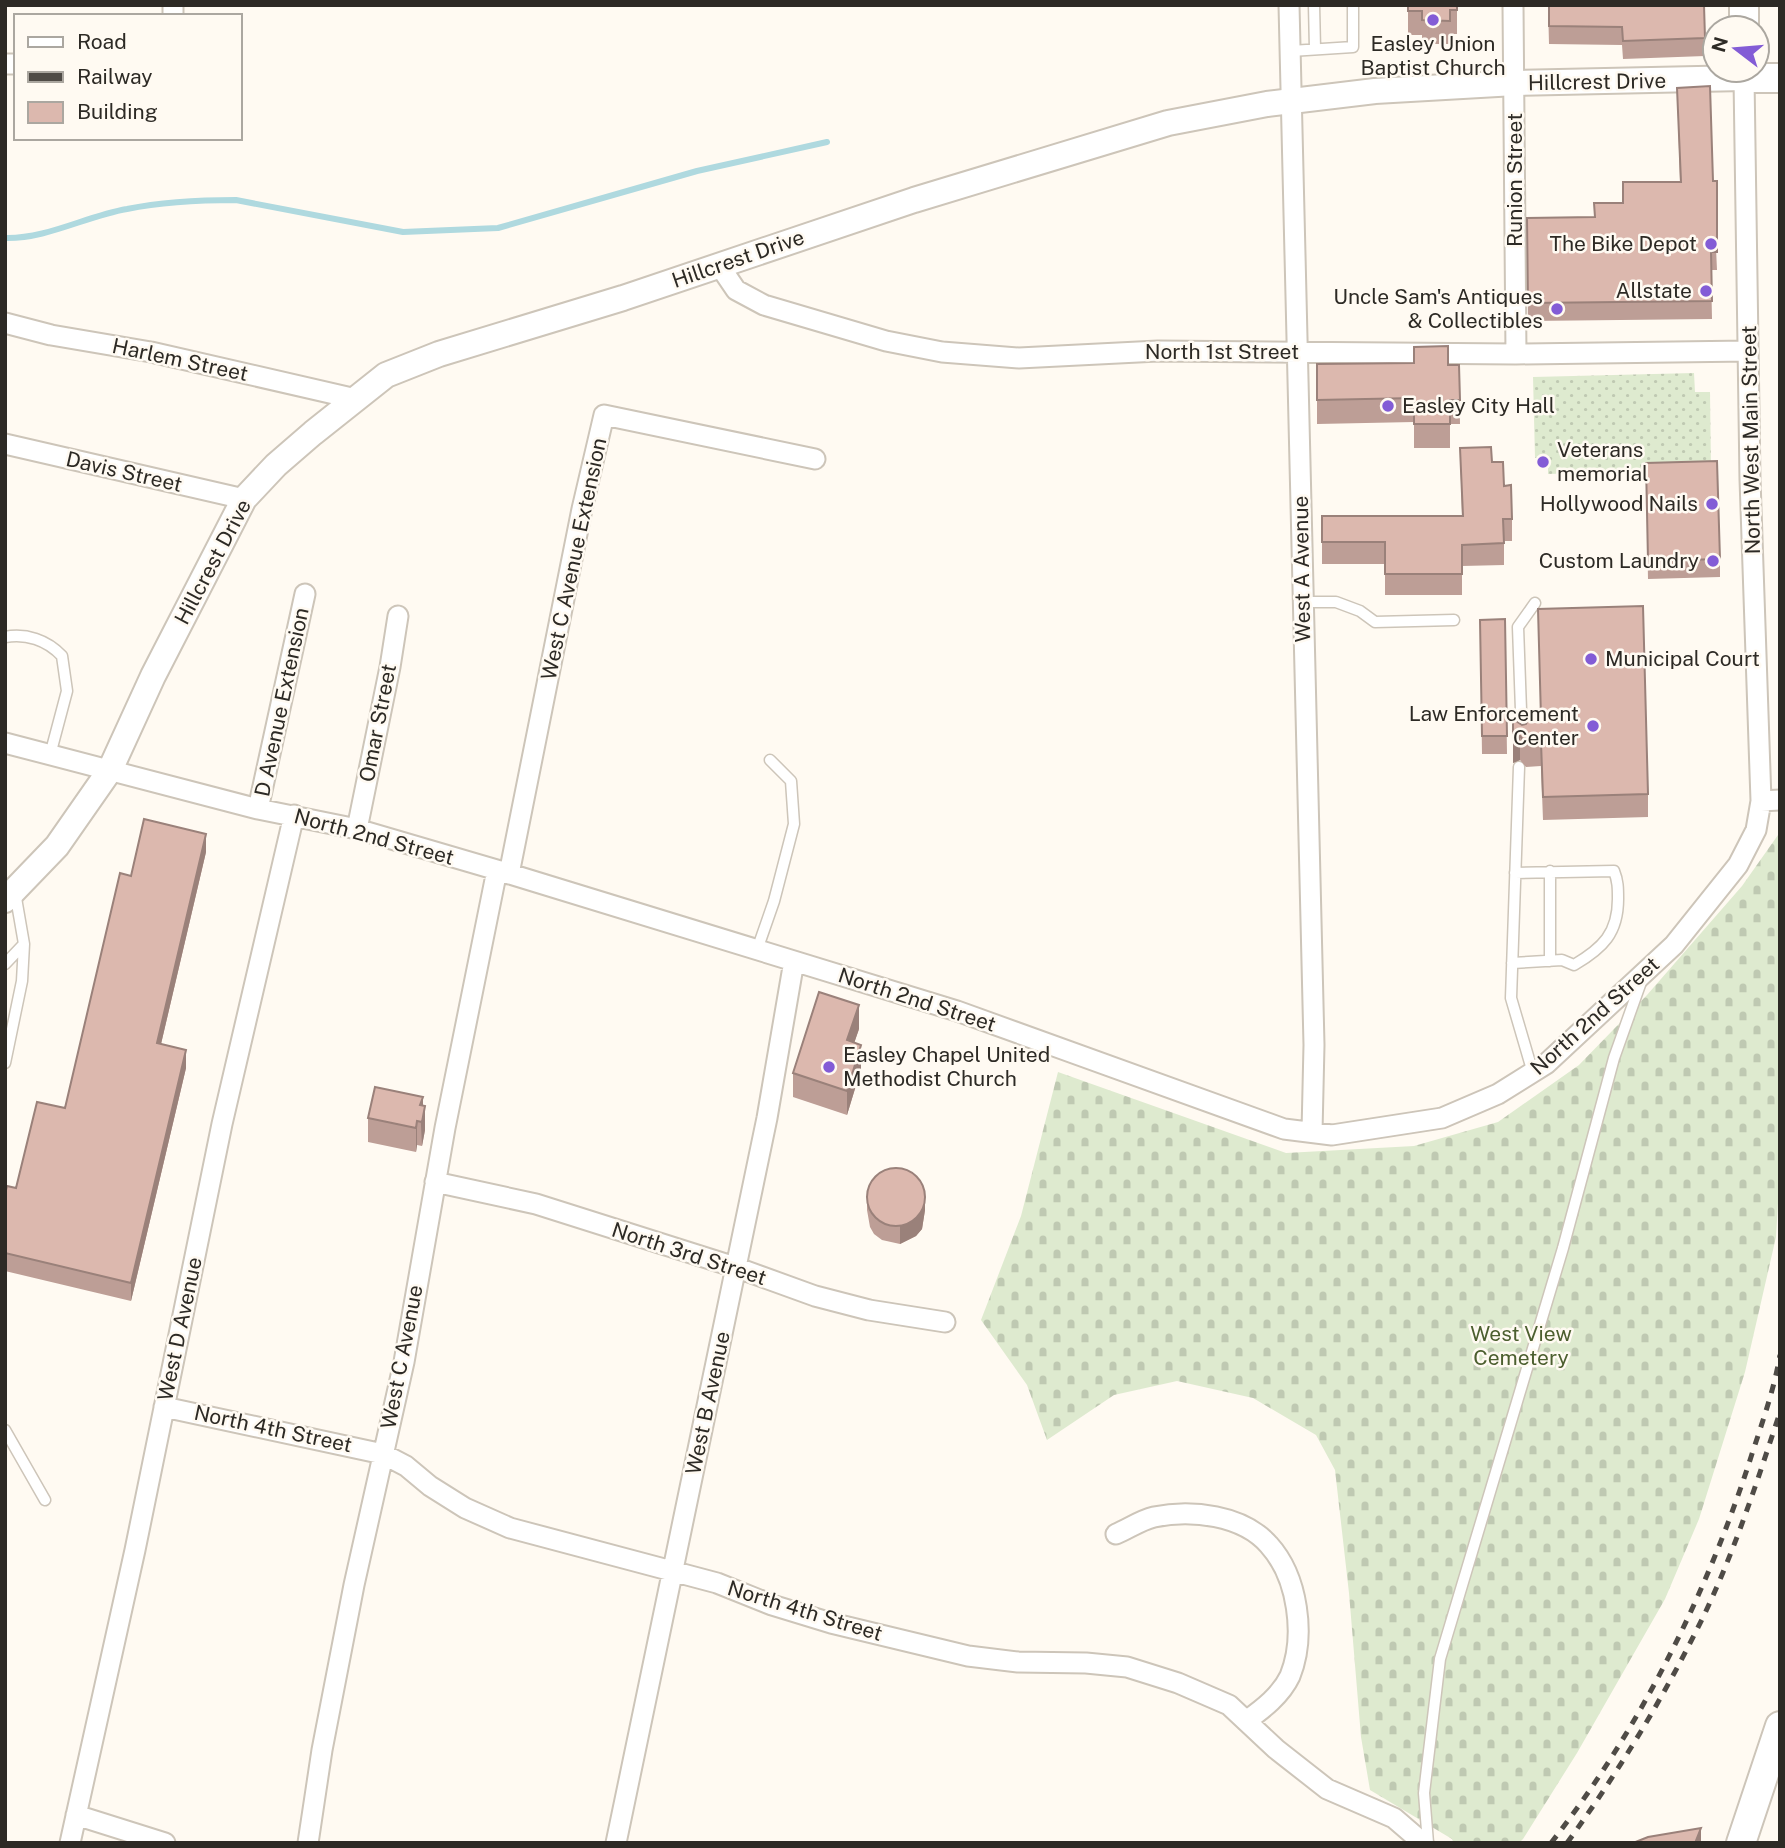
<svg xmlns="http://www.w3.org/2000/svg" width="1785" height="1848" font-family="'Public Sans',sans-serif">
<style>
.grass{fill:url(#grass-dots)}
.cemetery{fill:url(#cemetery-stones)}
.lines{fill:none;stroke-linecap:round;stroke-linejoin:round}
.stream{stroke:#afd9df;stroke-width:6}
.service-casing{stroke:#cdc5b9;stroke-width:13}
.minor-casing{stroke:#cdc5b9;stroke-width:23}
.tertiary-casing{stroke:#cdc5b9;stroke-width:28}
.secondary-casing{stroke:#cdc5b9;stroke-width:32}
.service{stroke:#fff;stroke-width:10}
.minor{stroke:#fff;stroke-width:19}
.tertiary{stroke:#fff;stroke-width:24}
.secondary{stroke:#fff;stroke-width:28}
.rail{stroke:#4f4b46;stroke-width:5;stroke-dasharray:9 9;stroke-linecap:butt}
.wall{fill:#bd9e96}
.shaded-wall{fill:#9a817a}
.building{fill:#dcb8ae;stroke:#9a817a;stroke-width:2}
.poi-dot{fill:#835cd6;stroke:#fffaf2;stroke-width:2.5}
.labels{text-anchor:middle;stroke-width:5;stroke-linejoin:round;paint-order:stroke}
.poi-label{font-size:21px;fill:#2d2a25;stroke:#fffaf2;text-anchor:end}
.street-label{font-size:21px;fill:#2d2a25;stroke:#fffaf2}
.park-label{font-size:21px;fill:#4c5f2f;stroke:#fffaf2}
</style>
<defs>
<pattern id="grass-dots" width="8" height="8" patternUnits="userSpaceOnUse" patternTransform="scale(1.75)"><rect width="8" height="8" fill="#deeacf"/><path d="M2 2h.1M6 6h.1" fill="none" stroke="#bfc9b2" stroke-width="1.8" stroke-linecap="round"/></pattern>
<pattern id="cemetery-stones" width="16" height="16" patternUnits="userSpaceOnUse" patternTransform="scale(1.75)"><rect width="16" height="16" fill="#deeacf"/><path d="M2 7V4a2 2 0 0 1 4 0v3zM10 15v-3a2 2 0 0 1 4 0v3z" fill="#bfc9b2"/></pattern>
</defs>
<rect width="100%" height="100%" fill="#fffaf2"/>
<path class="grass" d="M 1694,373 L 1695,392 L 1710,392 L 1711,470 L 1548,474 L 1548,458 L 1535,458 L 1533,377 Z"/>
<path class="cemetery" d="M 1778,835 L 1780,1169 L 1776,1237 L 1745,1372 L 1699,1519 L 1665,1599 L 1577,1753 L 1523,1839 L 1519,1843 L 1454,1843 L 1452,1839 L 1370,1790 L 1361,1737 L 1349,1593 L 1335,1470 L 1316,1435 L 1253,1398 L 1177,1381 L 1114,1395 L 1047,1440 L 1027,1385 L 981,1320 L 1021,1216 L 1058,1072 L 1286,1153 L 1414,1146 L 1498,1122 L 1579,1065 L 1647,995 L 1742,886 Z"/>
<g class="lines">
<path class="stream" d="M 5,238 C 47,239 86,216 127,209 C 162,202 200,200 236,200 L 403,232 L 498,228 L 697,171 L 827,142"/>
<g class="service-casing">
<path id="service" d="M 1314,5 L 1315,49
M 1291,51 L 1353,47 L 1353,5
M 1303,602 L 1336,602 L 1360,611 L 1375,622 L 1454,620
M 5,637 C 26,633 47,640 62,656 L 67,691 L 50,755
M 1522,738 L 1518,627 L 1535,603
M 1519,767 L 1511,998 L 1533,1073
M 757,950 L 774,901 L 794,824 L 791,781 L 770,760
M 1550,961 L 1550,871
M 1512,963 L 1562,960 L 1574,965 C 1603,948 1618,933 1618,899 C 1618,888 1618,881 1614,871 L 1515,873
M 5,964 L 24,944
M 5,1063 L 22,981 L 24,944 L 15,892
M 5,1430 L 45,1500
M 1428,1843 L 1424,1793 L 1440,1659 L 1563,1248 L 1614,1058 L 1641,982"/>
</g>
<g class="minor-casing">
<path id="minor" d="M 173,5 L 173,16
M 1289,5 L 1314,1045 L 1312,1132
M 1513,5 L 1516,354
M 5,64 L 16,64
M 719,265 L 736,290 L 764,305 L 886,341 L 942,352 L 1019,358 L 1158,351 L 1516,354 L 1748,351
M 5,323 L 51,335 L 151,352 L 356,399
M 5,444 L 244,499
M 5,743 L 258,809 L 357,829 L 497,870 L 957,1011 L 1284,1129 L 1332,1135 L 1442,1118 L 1498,1094 L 1546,1064 L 1674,945 L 1738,865 L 1756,830 L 1761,801 L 1750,479 L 1744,78
M 1761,801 L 1780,800
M 258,809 L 305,594
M 357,829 L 390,667 L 398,616
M 509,874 L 582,509 L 604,415 L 815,459
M 435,1182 L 536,1204 L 735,1267 L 815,1296 L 869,1310 L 945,1322
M 164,1407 L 383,1454 L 406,1466 L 430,1486 L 465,1508 L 510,1528 L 717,1583 L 772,1605 L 831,1623 L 968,1656 L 1018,1662 L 1086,1663 L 1127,1667 L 1178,1683 L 1229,1705 L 1276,1749 L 1327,1789 L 1394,1818 L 1423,1843
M 1116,1534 C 1128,1529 1141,1520 1154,1517 C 1191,1509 1243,1515 1269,1545 C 1298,1577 1306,1636 1290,1676 C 1281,1695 1263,1709 1246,1721
M 76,1815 L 165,1843
M 70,1843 L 135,1550 L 222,1124 L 294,815
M 308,1843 L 322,1750 L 354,1585 L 404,1362 L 445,1128 L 497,870
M 616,1843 L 767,1118 L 794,961"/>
</g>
<g class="tertiary-casing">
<path id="tertiary" d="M 5,900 L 57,846 L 110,770 L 153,676 L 244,499 L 276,465 L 313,433 L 386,375 L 439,354 L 623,298 L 914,200 L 1168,123 L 1267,104 L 1375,91 L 1515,83 L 1744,78"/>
</g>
<g class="secondary-casing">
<path id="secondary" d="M 1744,5 L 1744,28
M 1744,70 L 1744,78 L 1780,78
M 1741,1843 L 1780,1726"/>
</g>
<use href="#service" class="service"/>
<use href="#minor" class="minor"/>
<use href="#tertiary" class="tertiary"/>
<use href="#secondary" class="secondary"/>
<path class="rail" d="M 1551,1843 C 1640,1729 1707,1594 1751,1457 C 1762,1423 1774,1390 1780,1355
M 1567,1843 C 1620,1770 1667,1692 1706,1611 C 1736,1547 1758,1479 1780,1412"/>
</g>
<path class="wall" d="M 1408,5 L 1457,5 L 1457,34 L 1450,34 L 1450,44 L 1422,44 L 1422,35 L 1408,35 Z
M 1548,5 L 1704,5 L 1705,56 L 1623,59 L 1622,45 L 1549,44 Z
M 1677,88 L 1713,181 L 1717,270 L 1711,270 L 1712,319 L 1528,321 L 1527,218 L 1594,217 L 1623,203 L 1680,182 Z
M 1317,364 L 1459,365 L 1460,424 L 1450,424 L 1450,448 L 1414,448 L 1414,422 L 1317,424 Z
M 1460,448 L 1492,462 L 1504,486 L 1512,519 L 1512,541 L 1504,541 L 1504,565 L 1462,566 L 1462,595 L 1385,595 L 1385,564 L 1322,564 L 1322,516 L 1462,516 Z
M 1646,463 L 1720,559 L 1720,577 L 1648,579 Z
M 1538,609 L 1648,794 L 1648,817 L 1543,820 L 1541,766 L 1526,767 L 1520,760 L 1513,763 L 1513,719 L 1522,725 L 1541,718 Z
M 1505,619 L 1507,754 L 1482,754 L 1480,620 Z
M 206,852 L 161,1044 L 186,1068 L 131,1301 L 5,1271 L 5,1194 L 16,1188 L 65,1108 L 131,876 Z
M 859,1029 L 854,1043 L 861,1069 L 847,1115 L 793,1097 L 793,1073 Z
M 423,1106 L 425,1130 L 422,1146 L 417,1145 L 416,1152 L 368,1142 L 368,1118 Z
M 867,1192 L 925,1210 L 922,1229 L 916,1236 L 900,1244 L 882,1240 L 874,1234 L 870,1227 L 867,1210 Z"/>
<path class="shaded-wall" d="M 1520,736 L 1520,760 L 1513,763 L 1513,739 Z
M 206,834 L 206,852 L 157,1061 L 157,1043 Z
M 859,1005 L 859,1029 L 847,1064 L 847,1040 Z
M 861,1045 L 861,1069 L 847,1115 L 847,1091 Z
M 186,1050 L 186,1068 L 131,1301 L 131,1283 Z
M 423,1097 L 423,1119 L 425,1106 L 425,1130 L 422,1146 L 420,1105 Z
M 417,1121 L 417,1145 L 416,1152 L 416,1128 Z
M 925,1192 L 925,1210 L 922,1229 L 916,1236 L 900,1244 L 900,1226 Z
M 1701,1828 L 1701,1843 L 1695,1843 Z"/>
<path class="building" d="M 1408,5 L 1457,5 L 1457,10 L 1450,10 L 1450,21 L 1422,20 L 1422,11 L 1408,11 Z
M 1549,5 L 1704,5 L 1705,38 L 1623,41 L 1622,27 L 1549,26 Z
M 1710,86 L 1713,181 L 1717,181 L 1717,252 L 1711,252 L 1712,301 L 1528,303 L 1527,218 L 1595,217 L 1594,203 L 1623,203 L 1623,182 L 1681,182 L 1677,88 Z
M 1448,346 L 1448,365 L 1459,365 L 1460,400 L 1450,400 L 1450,424 L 1414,424 L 1414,398 L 1317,400 L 1317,364 L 1414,363 L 1414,347 Z
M 1491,447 L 1492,462 L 1503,462 L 1504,486 L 1511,485 L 1512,519 L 1503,519 L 1504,543 L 1462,545 L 1462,574 L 1385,574 L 1385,542 L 1322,542 L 1322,516 L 1463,516 L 1460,448 Z
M 1717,461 L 1720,559 L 1648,561 L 1646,463 Z
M 1643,606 L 1648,794 L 1543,797 L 1541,742 L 1526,743 L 1520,736 L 1513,739 L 1513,719 L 1522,725 L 1526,724 L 1529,718 L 1541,718 L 1538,609 Z
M 1505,619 L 1507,736 L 1482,736 L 1480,620 Z
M 144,819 L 206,834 L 157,1043 L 186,1050 L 131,1283 L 5,1253 L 5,1194 L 7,1186 L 16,1188 L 37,1102 L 65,1108 L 120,873 L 131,876 Z
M 819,992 L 859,1005 L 847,1040 L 861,1045 L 847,1091 L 793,1073 Z
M 375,1087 L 423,1097 L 420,1105 L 425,1106 L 422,1122 L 417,1121 L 416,1128 L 368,1118 Z
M867 1197a29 29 0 1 1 58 0a29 29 0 1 1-58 0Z
M 1701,1828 L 1695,1843 L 1633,1843 L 1648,1837 Z"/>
<g class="poi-dot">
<circle cx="1433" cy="20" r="7"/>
<circle cx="1711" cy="244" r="7"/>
<circle cx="1706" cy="291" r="7"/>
<circle cx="1557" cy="309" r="7"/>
<circle cx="1388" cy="406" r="7"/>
<circle cx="1543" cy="462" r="7"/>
<circle cx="1712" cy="504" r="7"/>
<circle cx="1713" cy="561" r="7"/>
<circle cx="1591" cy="659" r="7"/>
<circle cx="1593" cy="726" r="7"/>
<circle cx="829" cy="1067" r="7"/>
</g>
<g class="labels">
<g class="poi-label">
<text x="1433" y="51" text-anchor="middle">Easley Union<tspan x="1433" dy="24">Baptist Church</tspan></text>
<text x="1697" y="251">The Bike Depot</text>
<text x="1692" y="298">Allstate</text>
<text x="1543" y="304">Uncle Sam's Antiques<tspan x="1543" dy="24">&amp; Collectibles</tspan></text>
<text x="1402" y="413" text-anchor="start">Easley City Hall</text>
<text x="1557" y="457" text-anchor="start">Veterans<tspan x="1557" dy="24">memorial</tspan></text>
<text x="1698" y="511">Hollywood Nails</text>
<text x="1699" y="568">Custom Laundry</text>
<text x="1605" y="666" text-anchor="start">Municipal Court</text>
<text x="1579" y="721">Law Enforcement<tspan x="1579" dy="24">Center</tspan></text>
<text x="843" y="1062" text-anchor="start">Easley Chapel United<tspan x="843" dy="24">Methodist Church</tspan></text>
</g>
<g class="street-label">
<text transform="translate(1597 82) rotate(-1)" y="7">Hillcrest Drive</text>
<text transform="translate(1515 180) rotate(-90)" y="7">Runion Street</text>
<text transform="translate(738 259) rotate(-19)" y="7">Hillcrest Drive</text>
<text x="1222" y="359">North 1st Street</text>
<text transform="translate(180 360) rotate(12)" y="7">Harlem Street</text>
<text transform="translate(1751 440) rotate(-91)" y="7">North West Main Street</text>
<text transform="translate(124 472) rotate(13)" y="7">Davis Street</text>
<text transform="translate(574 559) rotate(-78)" y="7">West C Avenue Extension</text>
<text transform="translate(213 562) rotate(-62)" y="7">Hillcrest Drive</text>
<text transform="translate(1302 569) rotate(-91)" y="7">West A Avenue</text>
<text transform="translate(282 702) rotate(-78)" y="7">D Avenue Extension</text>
<text transform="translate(378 723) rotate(-79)" y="7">Omar Street</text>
<text transform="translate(374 837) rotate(15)" y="7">North 2nd Street</text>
<text transform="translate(917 1000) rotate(18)" y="7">North 2nd Street</text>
<text transform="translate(1595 1016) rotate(-42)" y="7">North 2nd Street</text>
<text transform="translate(689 1254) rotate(18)" y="7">North 3rd Street</text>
<text transform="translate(180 1329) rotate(-78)" y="7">West D Avenue</text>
<text transform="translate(402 1357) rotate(-79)" y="7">West C Avenue</text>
<text transform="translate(708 1403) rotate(-78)" y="7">West B Avenue</text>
<text transform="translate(273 1429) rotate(12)" y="7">North 4th Street</text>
<text transform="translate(805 1611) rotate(17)" y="7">North 4th Street</text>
</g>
<g class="park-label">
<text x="1521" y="1341">West View<tspan x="1521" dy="24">Cemetery</tspan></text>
</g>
</g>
<rect width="1785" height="1848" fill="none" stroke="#2d2a25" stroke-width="14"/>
<rect x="14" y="14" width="228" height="126" fill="#fffaf2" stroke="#aba7a0" stroke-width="2"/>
<rect x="28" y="37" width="35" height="10" fill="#ffffff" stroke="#aba7a0" stroke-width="2"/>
<text x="77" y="49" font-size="21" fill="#2d2a25">Road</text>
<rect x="28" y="72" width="35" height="10" fill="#4f4b46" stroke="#aba7a0" stroke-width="2"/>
<text x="77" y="84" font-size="21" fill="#2d2a25">Railway</text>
<rect x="28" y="102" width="35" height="21" fill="#dcb8ae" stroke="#aba7a0" stroke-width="2"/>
<text x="77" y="119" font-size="21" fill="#2d2a25">Building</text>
<g transform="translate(1736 49) rotate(286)"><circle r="33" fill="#fffaf2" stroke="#aba7a0" stroke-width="2"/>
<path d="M0-5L12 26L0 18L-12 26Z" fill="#835cd6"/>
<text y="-10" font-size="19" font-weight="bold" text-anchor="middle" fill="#2d2a25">N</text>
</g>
</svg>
